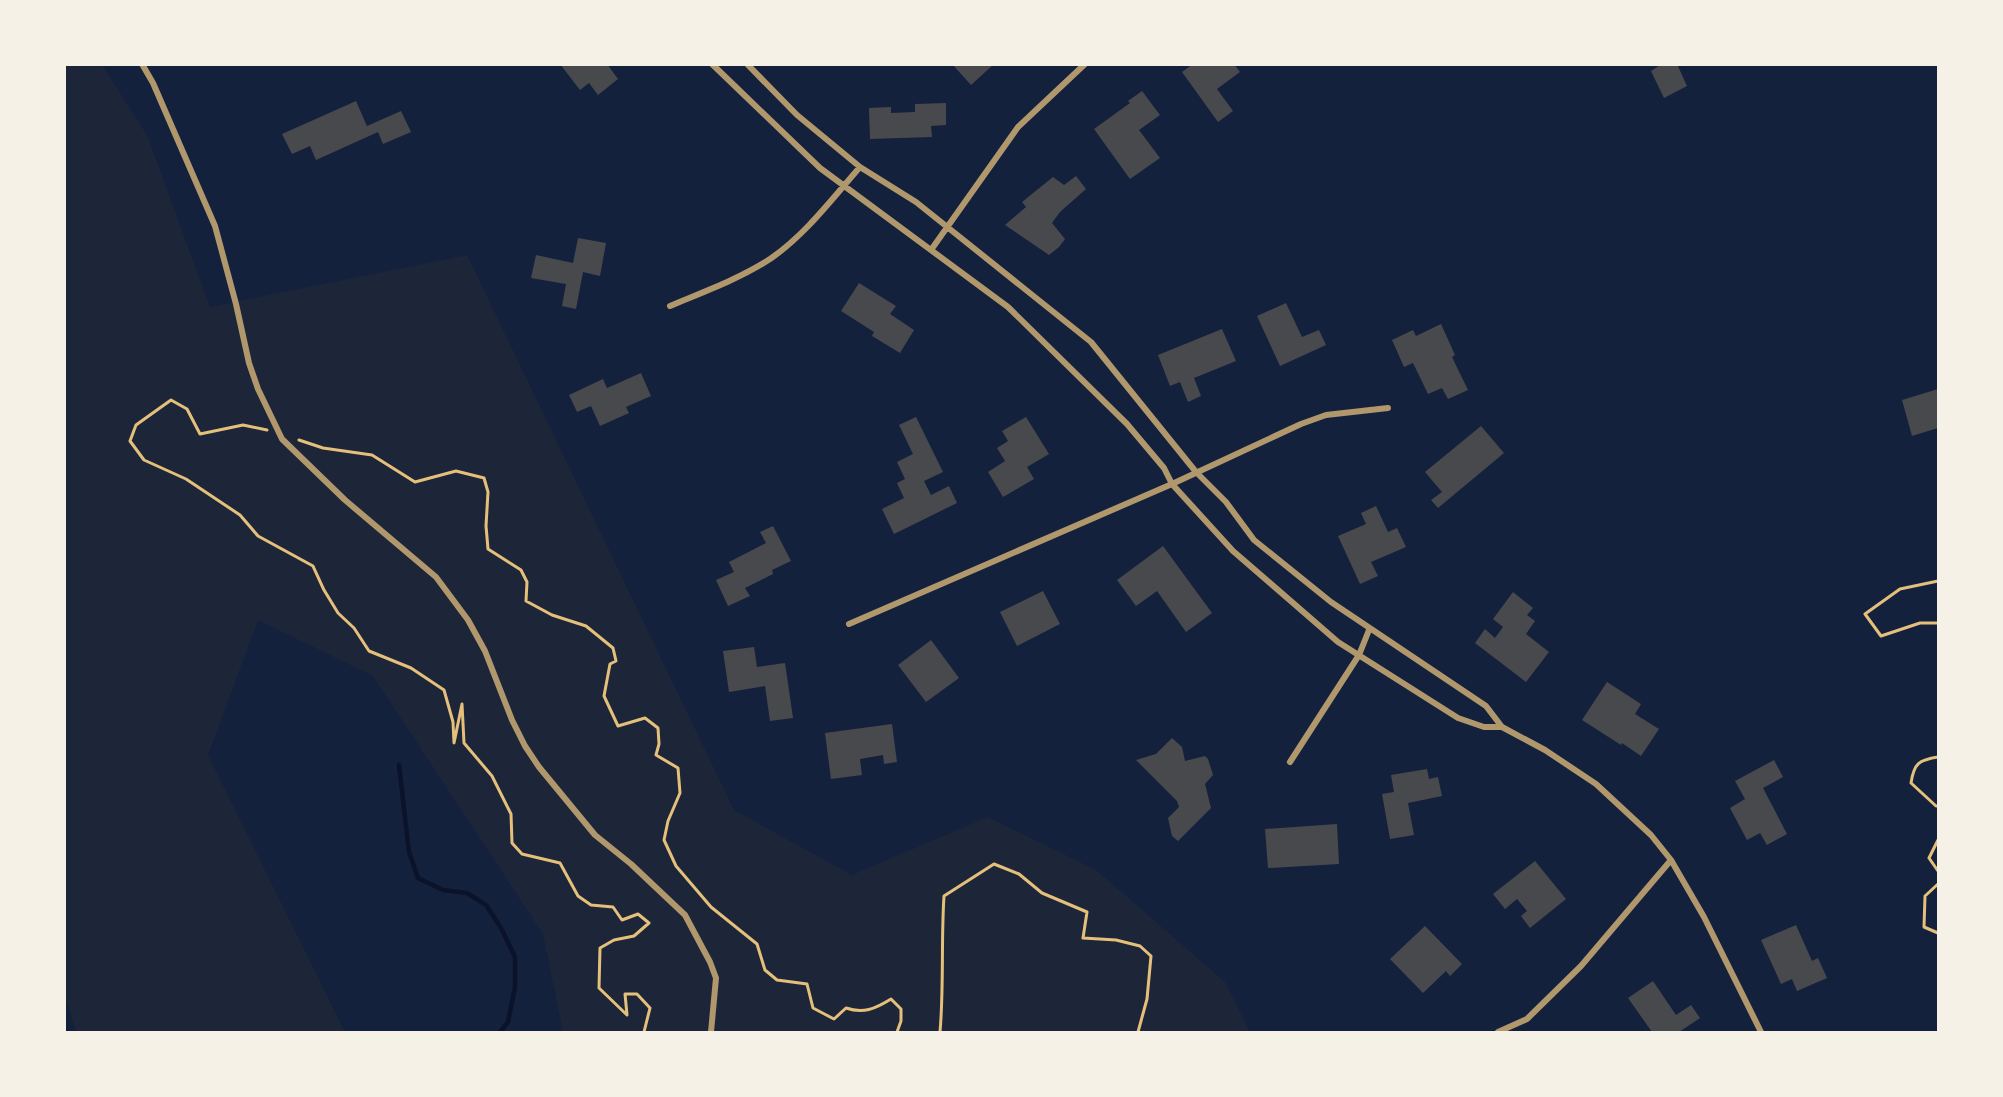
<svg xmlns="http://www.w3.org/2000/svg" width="2003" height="1097" font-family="Figtree,sans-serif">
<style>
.green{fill:#1d2539}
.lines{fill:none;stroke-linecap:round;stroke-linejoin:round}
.stream{stroke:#0b132b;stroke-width:4.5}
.building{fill:#48494c}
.path{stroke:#e5c07b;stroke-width:3}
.minor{stroke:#b1986c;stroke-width:6}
</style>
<rect width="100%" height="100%" fill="#14213d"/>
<path class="green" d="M 64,65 L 102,65 L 147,135 L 210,307 L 467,255 L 734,810 L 852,875 L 988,817 L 1096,870 L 1225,982 L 1250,1032 L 563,1032 L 543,934 L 373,676 L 258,620 L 208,755 L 345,1032 L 76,1032 L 64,993 Z"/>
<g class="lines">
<path class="stream" d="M 399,765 L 409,852 L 418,878 L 443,890 L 467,893 L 486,905 L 501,928 L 515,957 L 515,987 L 508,1022 L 500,1032"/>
</g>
<path class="building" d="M 560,64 L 607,64 L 618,79 L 598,95 L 589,83 L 580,90 Z
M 952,64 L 994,64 L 971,85 Z
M 1193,64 L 1234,64 L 1240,72 L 1217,89 L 1233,111 L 1218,122 L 1182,72 Z
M 1662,64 L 1677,64 L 1687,86 L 1664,98 L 1651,71 Z
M 1142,91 L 1160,115 L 1139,130 L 1160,158 L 1130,179 L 1094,129 L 1130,103 L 1128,101 Z
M 356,101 L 367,126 L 401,111 L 411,132 L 383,144 L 378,132 L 316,160 L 310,146 L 292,154 L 282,134 Z
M 946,103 L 946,125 L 931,126 L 932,137 L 870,139 L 869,108 L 891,107 L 891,113 L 915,112 L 915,104 Z
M 1076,176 L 1086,189 L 1060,212 L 1052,223 L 1065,239 L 1059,247 L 1049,255 L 1005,225 L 1026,207 L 1022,202 L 1053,177 L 1064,185 Z
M 578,238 L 606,243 L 600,276 L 583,272 L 576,309 L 562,306 L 566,284 L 531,278 L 536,255 L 573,263 Z
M 859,283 L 896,306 L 890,314 L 914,330 L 900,353 L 872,336 L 874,332 L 841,311 Z
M 1286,303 L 1302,337 L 1319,330 L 1326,345 L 1280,366 L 1257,316 Z
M 1441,324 L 1455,355 L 1452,357 L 1468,390 L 1448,399 L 1442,388 L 1428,394 L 1413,363 L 1404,367 L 1392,340 L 1413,330 L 1416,336 Z
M 1222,329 L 1236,361 L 1194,378 L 1201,396 L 1188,402 L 1180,382 L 1170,386 L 1158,355 Z
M 641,373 L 651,396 L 626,407 L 629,413 L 600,426 L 591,406 L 577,412 L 569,395 L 603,379 L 607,388 Z
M 1938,389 L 1938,428 L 1912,436 L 1902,400 Z
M 916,417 L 943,472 L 924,481 L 931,495 L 949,486 L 957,503 L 894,534 L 882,509 L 904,498 L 897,483 L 905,479 L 897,462 L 913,454 L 899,425 Z
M 1026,417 L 1049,454 L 1027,467 L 1034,479 L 1003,497 L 988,472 L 1005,461 L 997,448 L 1008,441 L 1002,431 Z
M 1481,426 L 1504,453 L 1438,508 L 1431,500 L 1442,492 L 1425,472 Z
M 1376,506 L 1388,532 L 1397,528 L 1406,547 L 1371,562 L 1378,576 L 1360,584 L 1338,536 L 1366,524 L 1361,513 Z
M 773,526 L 791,561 L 772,570 L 773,574 L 745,588 L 750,596 L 728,606 L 716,580 L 734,572 L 729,562 L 766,543 L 760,532 Z
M 1163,546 L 1212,613 L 1186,632 L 1157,591 L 1136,606 L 1117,580 Z
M 1043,591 L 1060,624 L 1017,646 L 1000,612 Z
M 1513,592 L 1533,608 L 1527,615 L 1535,621 L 1526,634 L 1549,652 L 1526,682 L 1475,643 L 1485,629 L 1495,638 L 1503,627 L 1493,619 Z
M 931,640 L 959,678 L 926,702 L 898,665 Z
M 754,647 L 757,667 L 785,663 L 793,718 L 770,721 L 765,686 L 729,692 L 723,651 Z
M 1607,682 L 1641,704 L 1635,714 L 1659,729 L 1641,756 L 1622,743 L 1621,745 L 1582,720 Z
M 892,724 L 897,762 L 884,764 L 883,755 L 860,759 L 862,775 L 831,779 L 825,733 Z
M 1172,738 L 1182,747 L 1185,761 L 1205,756 L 1208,759 L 1213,775 L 1205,784 L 1211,808 L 1178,841 L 1172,836 L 1168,818 L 1179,807 L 1177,801 L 1136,760 L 1156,754 Z
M 1774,760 L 1783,777 L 1763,788 L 1787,834 L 1767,845 L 1760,833 L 1747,840 L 1730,808 L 1745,799 L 1735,781 Z
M 1427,769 L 1429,779 L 1438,777 L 1442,796 L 1408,803 L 1414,835 L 1390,839 L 1382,794 L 1394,792 L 1391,775 Z
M 1337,824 L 1339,864 L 1268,868 L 1265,829 Z
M 1535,861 L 1566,899 L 1530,928 L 1521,916 L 1527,911 L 1517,899 L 1505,909 L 1493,894 Z
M 1796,925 L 1812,961 L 1818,958 L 1827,978 L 1797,991 L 1792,979 L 1781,984 L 1761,940 Z
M 1425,926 L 1462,964 L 1450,976 L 1446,971 L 1423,993 L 1390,959 Z
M 1653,981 L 1676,1015 L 1691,1005 L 1700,1018 L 1679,1032 L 1652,1032 L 1628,998 Z"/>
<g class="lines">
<path class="path" d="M 267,430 L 243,425 L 200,434 L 187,409 L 171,400 L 136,425 L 130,441 L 144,460 L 186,479 L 240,515 L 258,536 L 313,566 L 324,590 L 338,613 L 354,628 L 369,651 L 411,668 L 444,690 L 453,722 L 454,743 L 462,704 L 464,743 L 492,776 L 511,814 L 512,843 L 522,854 L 560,863 L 578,896 L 591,905 L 613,907 L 622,920 L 638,914 L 649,923 L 634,936 L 614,940 L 600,948 L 599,988 L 627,1015 L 625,994 L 637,994 L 650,1008 L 644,1032
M 299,440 L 323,448 L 372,455 L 415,482 L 456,471 L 484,478 L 488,492 L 486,526 L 488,549 L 521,570 L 527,582 L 526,601 L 552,615 L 586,626 L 613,648 L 616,661 L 610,664 L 604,696 L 618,726 L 645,718 L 658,728 L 659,744 L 656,755 L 678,768 L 680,793 L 668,821 L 664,840 L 676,866 L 711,907 L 757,944 L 765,970 L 777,980 L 807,984 L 813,1008 L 834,1019 L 846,1008 C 863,1014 875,1009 891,999 L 901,1009 L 901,1021 L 897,1032
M 1938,581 L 1900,589 L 1865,614 L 1881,636 L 1920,623 L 1938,623
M 1938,757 C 1919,760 1914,763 1911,783 L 1936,806 L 1938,806
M 1938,840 L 1929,858 L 1938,871
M 1938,884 L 1925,896 L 1924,927 L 1938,933
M 940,1032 C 944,987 941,942 944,896 L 994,864 L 1019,874 L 1042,893 L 1087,912 L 1083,938 L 1116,940 L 1140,946 L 1151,956 L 1147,999 L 1138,1032"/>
<path class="minor" d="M 142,64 L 153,83 L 215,226 L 236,304 L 249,363 L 258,389 L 282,439 L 345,500 L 436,577 L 468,620 L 485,651 L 512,720 L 525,746 L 539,767 L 595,835 L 631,864 L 685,915 L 710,962 L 716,978 L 711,1032
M 712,64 L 820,168 L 1008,307 L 1127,424 L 1164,468 L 1172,484 L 1233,551 L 1338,642 L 1458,718 L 1484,727 L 1502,727
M 747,64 L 797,115 L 860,167 L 916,202 L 1091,342 L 1196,472 L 1226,502 L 1254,540 L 1331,602 L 1486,706 L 1502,727 L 1545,750 L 1596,784 L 1651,835 L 1671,860 L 1704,917 L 1761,1032
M 931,250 L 1018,127 L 1085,64
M 670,306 C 703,292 739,279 770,259 C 805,235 832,199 860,167
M 849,624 L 1172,484 L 1301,424 L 1326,415 L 1388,408
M 1290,762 L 1359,655 L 1369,630
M 1498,1032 L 1527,1019 L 1581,966 L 1671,860"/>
</g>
<rect width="2003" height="1097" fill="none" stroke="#f6f1e7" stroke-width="132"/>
</svg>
